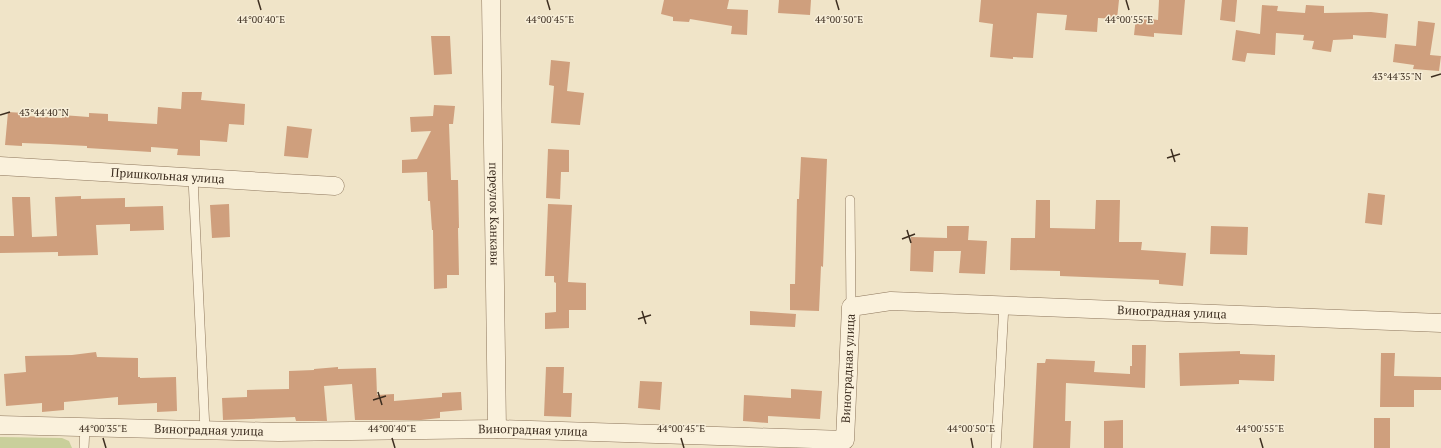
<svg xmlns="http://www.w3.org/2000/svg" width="1441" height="448" font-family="'PT Serif',serif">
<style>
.green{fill:#c9cf9b}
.building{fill:#cf9f7d}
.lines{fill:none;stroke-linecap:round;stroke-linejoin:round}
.lane-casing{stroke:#8d765c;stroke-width:10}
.street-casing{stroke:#8d765c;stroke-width:19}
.lane{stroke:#faf1dc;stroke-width:9}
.street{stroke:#faf1dc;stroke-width:18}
.ticks{fill:none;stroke:#3d2e20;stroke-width:1.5}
.labels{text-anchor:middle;stroke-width:3;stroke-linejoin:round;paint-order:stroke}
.street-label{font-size:12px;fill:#3d2e20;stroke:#f7eed8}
.ticks-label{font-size:10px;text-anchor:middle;fill:#3d2e20;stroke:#f7eed8;stroke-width:3;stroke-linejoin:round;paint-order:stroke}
</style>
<rect width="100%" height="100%" fill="#f0e4c8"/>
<path class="green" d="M 0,437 L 62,438 L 69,441 L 72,448 L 0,448 Z"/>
<path class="building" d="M 664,0 L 729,0 L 727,9 L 748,10 L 747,35 L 731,34 L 732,26 L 690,19 L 689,22 L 673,21 L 673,17 L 661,14 Z
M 779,0 L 811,0 L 810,15 L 778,13 Z
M 981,0 L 1119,0 L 1117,19 L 1098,18 L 1097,32 L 1065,30 L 1067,15 L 1037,13 L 1033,58 L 1013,57 L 1013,59 L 990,57 L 993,24 L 979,22 Z
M 1159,0 L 1185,0 L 1182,35 L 1154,33 L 1154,37 L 1134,35 L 1136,17 L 1158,20 Z
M 1222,0 L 1237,0 L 1235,22 L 1220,20 Z
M 1262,5 L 1278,6 L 1277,11 L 1305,13 L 1306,5 L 1324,6 L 1324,13 L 1371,12 L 1388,14 L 1386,38 L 1353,35 L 1353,39 L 1333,40 L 1331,52 L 1312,49 L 1314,41 L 1303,40 L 1304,35 L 1276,33 L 1275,55 L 1247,53 L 1245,62 L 1232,60 L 1236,30 L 1260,34 Z
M 1418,21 L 1435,23 L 1430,55 L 1441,56 L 1439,71 L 1413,69 L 1414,65 L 1393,62 L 1395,44 L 1416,46 Z
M 431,36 L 450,36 L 452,74 L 434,75 Z
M 551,60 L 570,62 L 567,91 L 584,93 L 580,125 L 551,123 L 554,86 L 549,85 Z
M 182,92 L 202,92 L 201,100 L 245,104 L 244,125 L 229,124 L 227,142 L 200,140 L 200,156 L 177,155 L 178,149 L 151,147 L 151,152 L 87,148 L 87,146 L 49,144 L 22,143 L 22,146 L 5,145 L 8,112 L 24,113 L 24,116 L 62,118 L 62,115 L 89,117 L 89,113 L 108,114 L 108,121 L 157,124 L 158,107 L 181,109 Z
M 434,105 L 455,106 L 453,124 L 449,124 L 451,180 L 458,180 L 459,228 L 458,228 L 459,275 L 447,275 L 447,288 L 434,289 L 433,230 L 432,230 L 430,201 L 428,201 L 427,172 L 402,173 L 402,160 L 417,159 L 431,131 L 411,132 L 410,117 L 433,116 Z
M 287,126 L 312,129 L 308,158 L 284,156 Z
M 548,149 L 569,150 L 569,172 L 561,172 L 560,199 L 546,198 Z
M 801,157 L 827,159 L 823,267 L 821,266 L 819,311 L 790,310 L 790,284 L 795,284 L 797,199 L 799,199 Z
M 1368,193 L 1385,195 L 1382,225 L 1365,223 Z
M 81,196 L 81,199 L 125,198 L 125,207 L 163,206 L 164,230 L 130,231 L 130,224 L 96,225 L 98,255 L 58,256 L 58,252 L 0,253 L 0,236 L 14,236 L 12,197 L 30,197 L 32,237 L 57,236 L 55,197 Z
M 1036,200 L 1050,200 L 1050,228 L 1095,229 L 1096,200 L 1120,200 L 1119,242 L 1142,242 L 1141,250 L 1186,253 L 1183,286 L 1159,284 L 1159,280 L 1060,276 L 1060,271 L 1010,270 L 1011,238 L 1035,238 Z
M 229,204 L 230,237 L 212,238 L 210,205 Z
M 548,204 L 572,205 L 568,282 L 586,283 L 586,310 L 569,310 L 569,328 L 545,329 L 545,313 L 556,312 L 556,283 L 554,282 L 554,276 L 545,276 Z
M 947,226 L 969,226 L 968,240 L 987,241 L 985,274 L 959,273 L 961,251 L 934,251 L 933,272 L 910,271 L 911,237 L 947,238 Z
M 1211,226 L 1248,227 L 1247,255 L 1210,254 Z
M 750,311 L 796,314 L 795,327 L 750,325 Z
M 1132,345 L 1146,345 L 1145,388 L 1066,383 L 1065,421 L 1071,421 L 1070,448 L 1033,448 L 1037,363 L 1045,363 L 1046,359 L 1095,361 L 1094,372 L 1130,374 L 1130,366 L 1132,366 Z
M 1240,351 L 1240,354 L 1275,355 L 1274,381 L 1239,380 L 1239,384 L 1180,386 L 1179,353 Z
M 96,352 L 97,357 L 138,358 L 138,377 L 140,377 L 140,378 L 176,377 L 177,411 L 157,412 L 157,403 L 118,405 L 118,397 L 64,402 L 64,410 L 42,412 L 42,403 L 6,406 L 4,374 L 26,372 L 25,356 L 72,355 Z
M 1381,353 L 1395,353 L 1394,376 L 1441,377 L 1441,390 L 1414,390 L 1414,407 L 1380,407 Z
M 338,367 L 338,369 L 376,368 L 377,395 L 394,394 L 394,401 L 442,397 L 442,393 L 461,392 L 462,410 L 440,412 L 440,418 L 421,420 L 355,420 L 352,384 L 324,386 L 327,421 L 296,421 L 295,417 L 223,420 L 222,398 L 247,397 L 247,390 L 289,389 L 289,371 L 314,370 L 314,369 Z
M 546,367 L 564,367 L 563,393 L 572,393 L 571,417 L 544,416 Z
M 640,381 L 662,382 L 660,410 L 638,408 Z
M 791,389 L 822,391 L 820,419 L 768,416 L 768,423 L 743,421 L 744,395 L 791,398 Z
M 1374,418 L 1390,418 L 1390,448 L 1374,448 Z
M 1123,420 L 1123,448 L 1104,448 L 1104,421 Z"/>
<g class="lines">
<g class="lane-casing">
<path id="lane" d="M 193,178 L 205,430
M 850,200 L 851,307
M 84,448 L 85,427
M 996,448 L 1004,305"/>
</g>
<g class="street-casing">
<g id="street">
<path id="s1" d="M 491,0 L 497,429"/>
<path id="s2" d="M 0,166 L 335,186"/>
<path id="s3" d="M 0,425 L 279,432 L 497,429 L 845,440 L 851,307 L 891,301 L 1441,323"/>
</g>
</g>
<use href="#lane" class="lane"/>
<use href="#street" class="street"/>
</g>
<path class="ticks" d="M 258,0 L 261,10M 547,0 L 550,10M 836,0 L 839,10M 1126,0 L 1129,10M 1431,77 L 1441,74M 0,115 L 10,112M 1171,149 L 1175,162M 1167,158 L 1180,154M 907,230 L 911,243M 902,239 L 915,234M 642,311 L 646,324M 638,319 L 651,315M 378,392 L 382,405M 373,400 L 386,396M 103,438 L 106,448M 392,438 L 395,448M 681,438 L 684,448M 971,438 L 973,448M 1260,438 L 1263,448"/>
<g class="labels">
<g class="street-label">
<text dy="4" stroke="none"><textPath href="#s2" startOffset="168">Пришкольная улица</textPath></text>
<text dy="4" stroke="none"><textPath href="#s1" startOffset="214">переулок Канкавы</textPath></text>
<text dy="4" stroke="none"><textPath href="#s3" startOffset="1300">Виноградная улица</textPath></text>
<text dy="4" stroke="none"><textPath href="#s3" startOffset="917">Виноградная улица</textPath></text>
<text dy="4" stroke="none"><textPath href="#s3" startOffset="209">Виноградная улица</textPath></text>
<text dy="4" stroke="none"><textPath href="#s3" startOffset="533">Виноградная улица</textPath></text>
</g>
</g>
<g class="ticks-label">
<text x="261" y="23">44°00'40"E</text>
<text x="550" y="23">44°00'45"E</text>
<text x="839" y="23">44°00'50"E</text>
<text x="1129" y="23">44°00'55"E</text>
<text x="1397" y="80">43°44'35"N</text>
<text x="44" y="116">43°44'40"N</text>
<text x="103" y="432">44°00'35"E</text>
<text x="392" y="432">44°00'40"E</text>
<text x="681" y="432">44°00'45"E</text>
<text x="971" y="432">44°00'50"E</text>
<text x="1260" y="432">44°00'55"E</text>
</g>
</svg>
